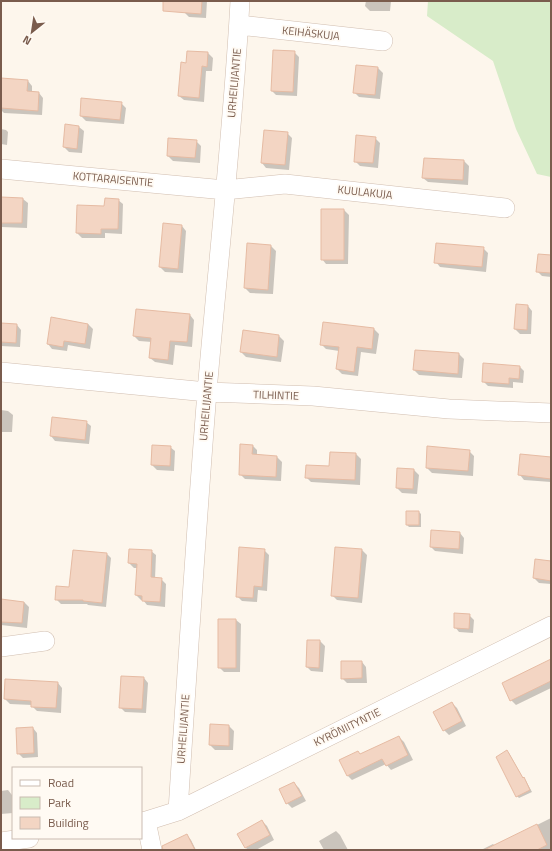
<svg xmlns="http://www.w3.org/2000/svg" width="552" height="851" font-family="'Titillium Web',sans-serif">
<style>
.green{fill:#d8ecc9}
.shadow{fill:#0003}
.building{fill:#f3d5c3;stroke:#e6bba3}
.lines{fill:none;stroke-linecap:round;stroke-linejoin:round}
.minor-casing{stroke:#d1beb0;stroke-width:20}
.minor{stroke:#fff;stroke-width:19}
.labels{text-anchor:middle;stroke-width:3.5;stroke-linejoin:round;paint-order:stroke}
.street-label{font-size:11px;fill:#7a5c4d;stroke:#fffaf3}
</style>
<rect width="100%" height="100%" fill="#fdf6ec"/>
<path class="green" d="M 428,1 L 551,1 L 551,177 L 537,174 L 516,129 L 493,61 L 427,16 Z"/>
<path class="shadow" d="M 185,1 L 207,1 L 206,18 L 189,17 L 184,12 Z
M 366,1 L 391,1 L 390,11 L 370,11 L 365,6 Z
M 188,52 L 208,53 L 213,58 L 212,71 L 206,71 L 204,102 L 184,100 L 179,96 L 187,64 Z
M 294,52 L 299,57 L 297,96 L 276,95 L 272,91 Z
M 357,66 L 378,68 L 383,73 L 380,99 L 359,97 L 354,92 Z
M 1,79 L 28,81 L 32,86 L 32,92 L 39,93 L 43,98 L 42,115 L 4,113 L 1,110 Z
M 121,103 L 126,108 L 124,124 L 86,121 L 81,116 Z
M 79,127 L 84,131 L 82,153 L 69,152 L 64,147 Z
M 1,129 L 6,130 L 8,132 L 7,145 L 1,144 Z
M 287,133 L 292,138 L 289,170 L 266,168 L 262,163 Z
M 375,138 L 380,143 L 378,168 L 360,166 L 355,161 Z
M 196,141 L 201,146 L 200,163 L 173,161 L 168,156 Z
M 425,159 L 464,161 L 469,166 L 468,185 L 428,182 L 423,178 Z
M 1,198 L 23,199 L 28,203 L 27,228 L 1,227 Z
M 118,200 L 123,204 L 122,234 L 105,233 L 105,238 L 82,238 L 77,233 L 105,207 Z
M 344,210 L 349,215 L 348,264 L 326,264 L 322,259 Z
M 182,226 L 186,231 L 183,273 L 165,272 L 160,267 Z
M 271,246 L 276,251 L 273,294 L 250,293 L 245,288 Z
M 483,248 L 488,253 L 486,272 L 440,267 L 436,262 Z
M 551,256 L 551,277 L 542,276 L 537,271 Z
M 517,305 L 528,306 L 532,311 L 531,334 L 520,334 L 515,329 Z
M 190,315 L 194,320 L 192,347 L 175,345 L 173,365 L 155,362 L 150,358 L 152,342 L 139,341 L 134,336 Z
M 52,319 L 88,324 L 93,329 L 90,349 L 68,345 L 67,351 L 52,349 L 48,344 Z
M 1,324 L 17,325 L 21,330 L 20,347 L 1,346 Z
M 374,329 L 379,334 L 376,354 L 361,352 L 358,376 L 342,374 L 337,369 L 339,351 L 326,349 L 321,344 Z
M 279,336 L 284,341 L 281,362 L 246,357 L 241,352 Z
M 459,354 L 464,359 L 462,378 L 419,375 L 414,370 Z
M 520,367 L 524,371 L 523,383 L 513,382 L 513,388 L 488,386 L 483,381 Z
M 1,410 L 8,411 L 13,415 L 12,432 L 2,432 L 1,448 Z
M 86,422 L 91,426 L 89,444 L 55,441 L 51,436 Z
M 252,445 L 257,450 L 257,456 L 277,457 L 282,462 L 281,481 L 245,479 L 240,474 Z
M 170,447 L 175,451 L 174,471 L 157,470 L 152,465 Z
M 469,451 L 474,456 L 473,476 L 432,473 L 427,468 Z
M 331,453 L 356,454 L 361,459 L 360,485 L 311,482 L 306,477 L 330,467 Z
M 551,458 L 551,482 L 524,480 L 520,475 Z
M 414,470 L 419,475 L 417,494 L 402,493 L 397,488 Z
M 407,512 L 419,512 L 421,514 L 421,527 L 409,527 L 407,525 Z
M 460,533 L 464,538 L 463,554 L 435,551 L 431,547 Z
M 336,548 L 362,550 L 367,555 L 362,603 L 337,600 L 332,595 Z
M 264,550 L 269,555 L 267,591 L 258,590 L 257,602 L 242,601 L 237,596 Z
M 151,551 L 156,555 L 155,579 L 161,579 L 166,584 L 165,607 L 147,605 L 143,600 L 141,600 L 136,595 L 138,568 L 134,568 L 129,563 Z
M 107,554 L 111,558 L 106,607 L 88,605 L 87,604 L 61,604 L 56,599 Z
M 551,562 L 551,584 L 539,583 L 534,578 Z
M 1,600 L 24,602 L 29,607 L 27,628 L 1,625 Z
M 469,615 L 474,620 L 473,633 L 459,632 L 455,627 Z
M 236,620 L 241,624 L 240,672 L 224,672 L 219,667 Z
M 320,641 L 325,646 L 323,672 L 311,671 L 307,667 Z
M 551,660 L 551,688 L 516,705 L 511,700 Z
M 362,662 L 366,667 L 367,683 L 347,683 L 342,678 Z
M 144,678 L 148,683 L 146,713 L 125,712 L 120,707 Z
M 58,683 L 62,688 L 61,713 L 37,711 L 32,706 L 32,705 L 10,704 L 5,699 Z
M 452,703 L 457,708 L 466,726 L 449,735 L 444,730 Z
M 211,725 L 229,726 L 234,731 L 233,750 L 215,750 L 210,745 Z
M 33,728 L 37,733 L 38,757 L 23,758 L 18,753 Z
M 399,737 L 404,742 L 413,760 L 391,770 L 386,764 L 352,780 L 347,775 L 361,755 Z
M 507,751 L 509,753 L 523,778 L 526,781 L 532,792 L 519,798 L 517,796 Z
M 294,783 L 299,788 L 306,801 L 292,808 L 287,803 L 280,790 Z
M 8,790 L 12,795 L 13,813 L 1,814 L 1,791 Z
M 551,818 L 551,850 L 481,850 L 493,844 L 495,846 Z
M 262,821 L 267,826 L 274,840 L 256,850 L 248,850 L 246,848 L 238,834 Z
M 336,831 L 340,835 L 348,850 L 324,850 L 319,841 Z
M 187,835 L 191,840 L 196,850 L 169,850 Z"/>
<path class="building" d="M 163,1 L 202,1 L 201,14 L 163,11 Z
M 273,50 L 295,51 L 293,92 L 271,91 Z
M 187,51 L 208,52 L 207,67 L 202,66 L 199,98 L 178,96 L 181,62 L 186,63 Z
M 356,65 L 378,67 L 375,95 L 353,93 Z
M 1,78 L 28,80 L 27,91 L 39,92 L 38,111 L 1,108 Z
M 81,98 L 122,102 L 120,120 L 80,116 Z
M 65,124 L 79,126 L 77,149 L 63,147 Z
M 264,130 L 288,132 L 285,165 L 261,163 Z
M 356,135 L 376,137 L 373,163 L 354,162 Z
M 168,138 L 197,140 L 195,158 L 167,156 Z
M 424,158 L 464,160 L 463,180 L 422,178 Z
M 1,197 L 23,198 L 22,223 L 1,223 Z
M 105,198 L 119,199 L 118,229 L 101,229 L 101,234 L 76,233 L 77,205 L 104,206 Z
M 321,209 L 344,209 L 344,260 L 321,260 Z
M 163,223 L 182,225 L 178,269 L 159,267 Z
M 247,243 L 271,245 L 268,290 L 244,288 Z
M 436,243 L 484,247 L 482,267 L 434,263 Z
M 538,254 L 551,255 L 551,273 L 536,272 Z
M 516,304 L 528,305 L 527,330 L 514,329 Z
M 136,309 L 190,314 L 187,342 L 170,341 L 168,360 L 149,358 L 151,338 L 133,336 Z
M 51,317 L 88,324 L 85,344 L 64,341 L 63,347 L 47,344 Z
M 323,322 L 374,328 L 372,349 L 357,347 L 354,372 L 336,369 L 339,347 L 320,345 Z
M 1,323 L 17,324 L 16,343 L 1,342 Z
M 243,330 L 279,335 L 277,357 L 240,352 Z
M 415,350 L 459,353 L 458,374 L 413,370 Z
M 483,363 L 520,366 L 519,379 L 509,378 L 509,384 L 482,382 Z
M 52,417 L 87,421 L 85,440 L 50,436 Z
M 240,444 L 253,445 L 252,454 L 277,456 L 276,477 L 239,475 Z
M 152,445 L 171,446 L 170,466 L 151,465 Z
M 427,446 L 470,450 L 468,471 L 426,468 Z
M 330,452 L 356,453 L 355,480 L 305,478 L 306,465 L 329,466 Z
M 520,454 L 551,457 L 551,479 L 518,475 Z
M 397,468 L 414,469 L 413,489 L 396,488 Z
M 406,511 L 419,511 L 419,525 L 406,525 Z
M 431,530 L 460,532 L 459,549 L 430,547 Z
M 239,547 L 265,549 L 262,587 L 254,586 L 253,598 L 236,597 Z
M 335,547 L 362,549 L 358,598 L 331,596 Z
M 129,549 L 152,550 L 151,577 L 162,578 L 160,602 L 142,601 L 142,596 L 135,595 L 137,564 L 128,563 Z
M 73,550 L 107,553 L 102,603 L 83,601 L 83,600 L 55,600 L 56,586 L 69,587 Z
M 535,559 L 551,561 L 551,581 L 533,578 Z
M 1,599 L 24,602 L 22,623 L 1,622 Z
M 454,613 L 470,614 L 469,629 L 454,628 Z
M 218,619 L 236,619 L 236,668 L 218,668 Z
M 307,640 L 320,640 L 319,668 L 306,667 Z
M 551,659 L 551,681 L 510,701 L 502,683 Z
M 341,661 L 362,661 L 362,678 L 341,679 Z
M 121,676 L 144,677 L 142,709 L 119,708 Z
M 5,679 L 58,682 L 56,708 L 31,707 L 31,701 L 4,699 Z
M 452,702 L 462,721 L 443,731 L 433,712 Z
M 210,724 L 229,725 L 229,746 L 209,745 Z
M 33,727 L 34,753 L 17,754 L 16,728 Z
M 399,736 L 408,755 L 386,766 L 382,759 L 347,776 L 339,760 L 358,751 L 360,754 Z
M 507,750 L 523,778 L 524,777 L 530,790 L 516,797 L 496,757 Z
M 294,782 L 302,796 L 286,804 L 279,789 Z
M 262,820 L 270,835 L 245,848 L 237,834 Z
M 537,824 L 547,845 L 537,850 L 484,850 Z
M 187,834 L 195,850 L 163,850 L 162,846 Z"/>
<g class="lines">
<g class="minor-casing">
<path id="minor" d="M 239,25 L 383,41
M 1,169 L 225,190 L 285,184 L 505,208
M 1,372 L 207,392 L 313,396 L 449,409 L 551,413
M 1,647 L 45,641
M 178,811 C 187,671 196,531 207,392 C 218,261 233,131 240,1
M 146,821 L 152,850
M 141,822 L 146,821 L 178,811 L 551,626
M 1,842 L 29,838"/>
</g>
<use href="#minor" class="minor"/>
</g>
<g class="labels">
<g class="street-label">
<text transform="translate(311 33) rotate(6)" y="4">KEIHÄSKUJA</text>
<text transform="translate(234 83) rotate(-85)" y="4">URHEILIJANTIE</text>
<text transform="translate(113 179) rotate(5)" y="4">KOTTARAISENTIE</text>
<text transform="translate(365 192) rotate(6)" y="4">KUULAKUJA</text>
<text transform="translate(276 395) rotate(2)" y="4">TILHINTIE</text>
<text transform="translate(206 406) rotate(-85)" y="4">URHEILIJANTIE</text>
<text transform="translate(347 727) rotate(-26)" y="4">KYRÖNIITYNTIE</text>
<text transform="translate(183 729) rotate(-86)" y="4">URHEILIJANTIE</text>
</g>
</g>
<rect width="552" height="851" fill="none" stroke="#7a5c4d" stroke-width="4"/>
<rect x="12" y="767" width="130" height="72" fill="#fffaf3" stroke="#cabbb1"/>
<rect x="20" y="780" width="20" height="6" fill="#ffffff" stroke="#cabbb1"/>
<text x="48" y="787" font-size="12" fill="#7a5c4d">Road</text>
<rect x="20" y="797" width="20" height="12" fill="#d8ecc9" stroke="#cabbb1"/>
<text x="48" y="807" font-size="12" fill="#7a5c4d">Park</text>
<rect x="20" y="817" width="20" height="12" fill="#f3d5c3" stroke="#cabbb1"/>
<text x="48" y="827" font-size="12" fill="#7a5c4d">Building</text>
<g transform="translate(32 32) rotate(210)" stroke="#fffaf3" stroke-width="3" paint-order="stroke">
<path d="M0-3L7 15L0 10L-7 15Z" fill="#7a5c4d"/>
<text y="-6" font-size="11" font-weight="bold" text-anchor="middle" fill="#7a5c4d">N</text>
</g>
</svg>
